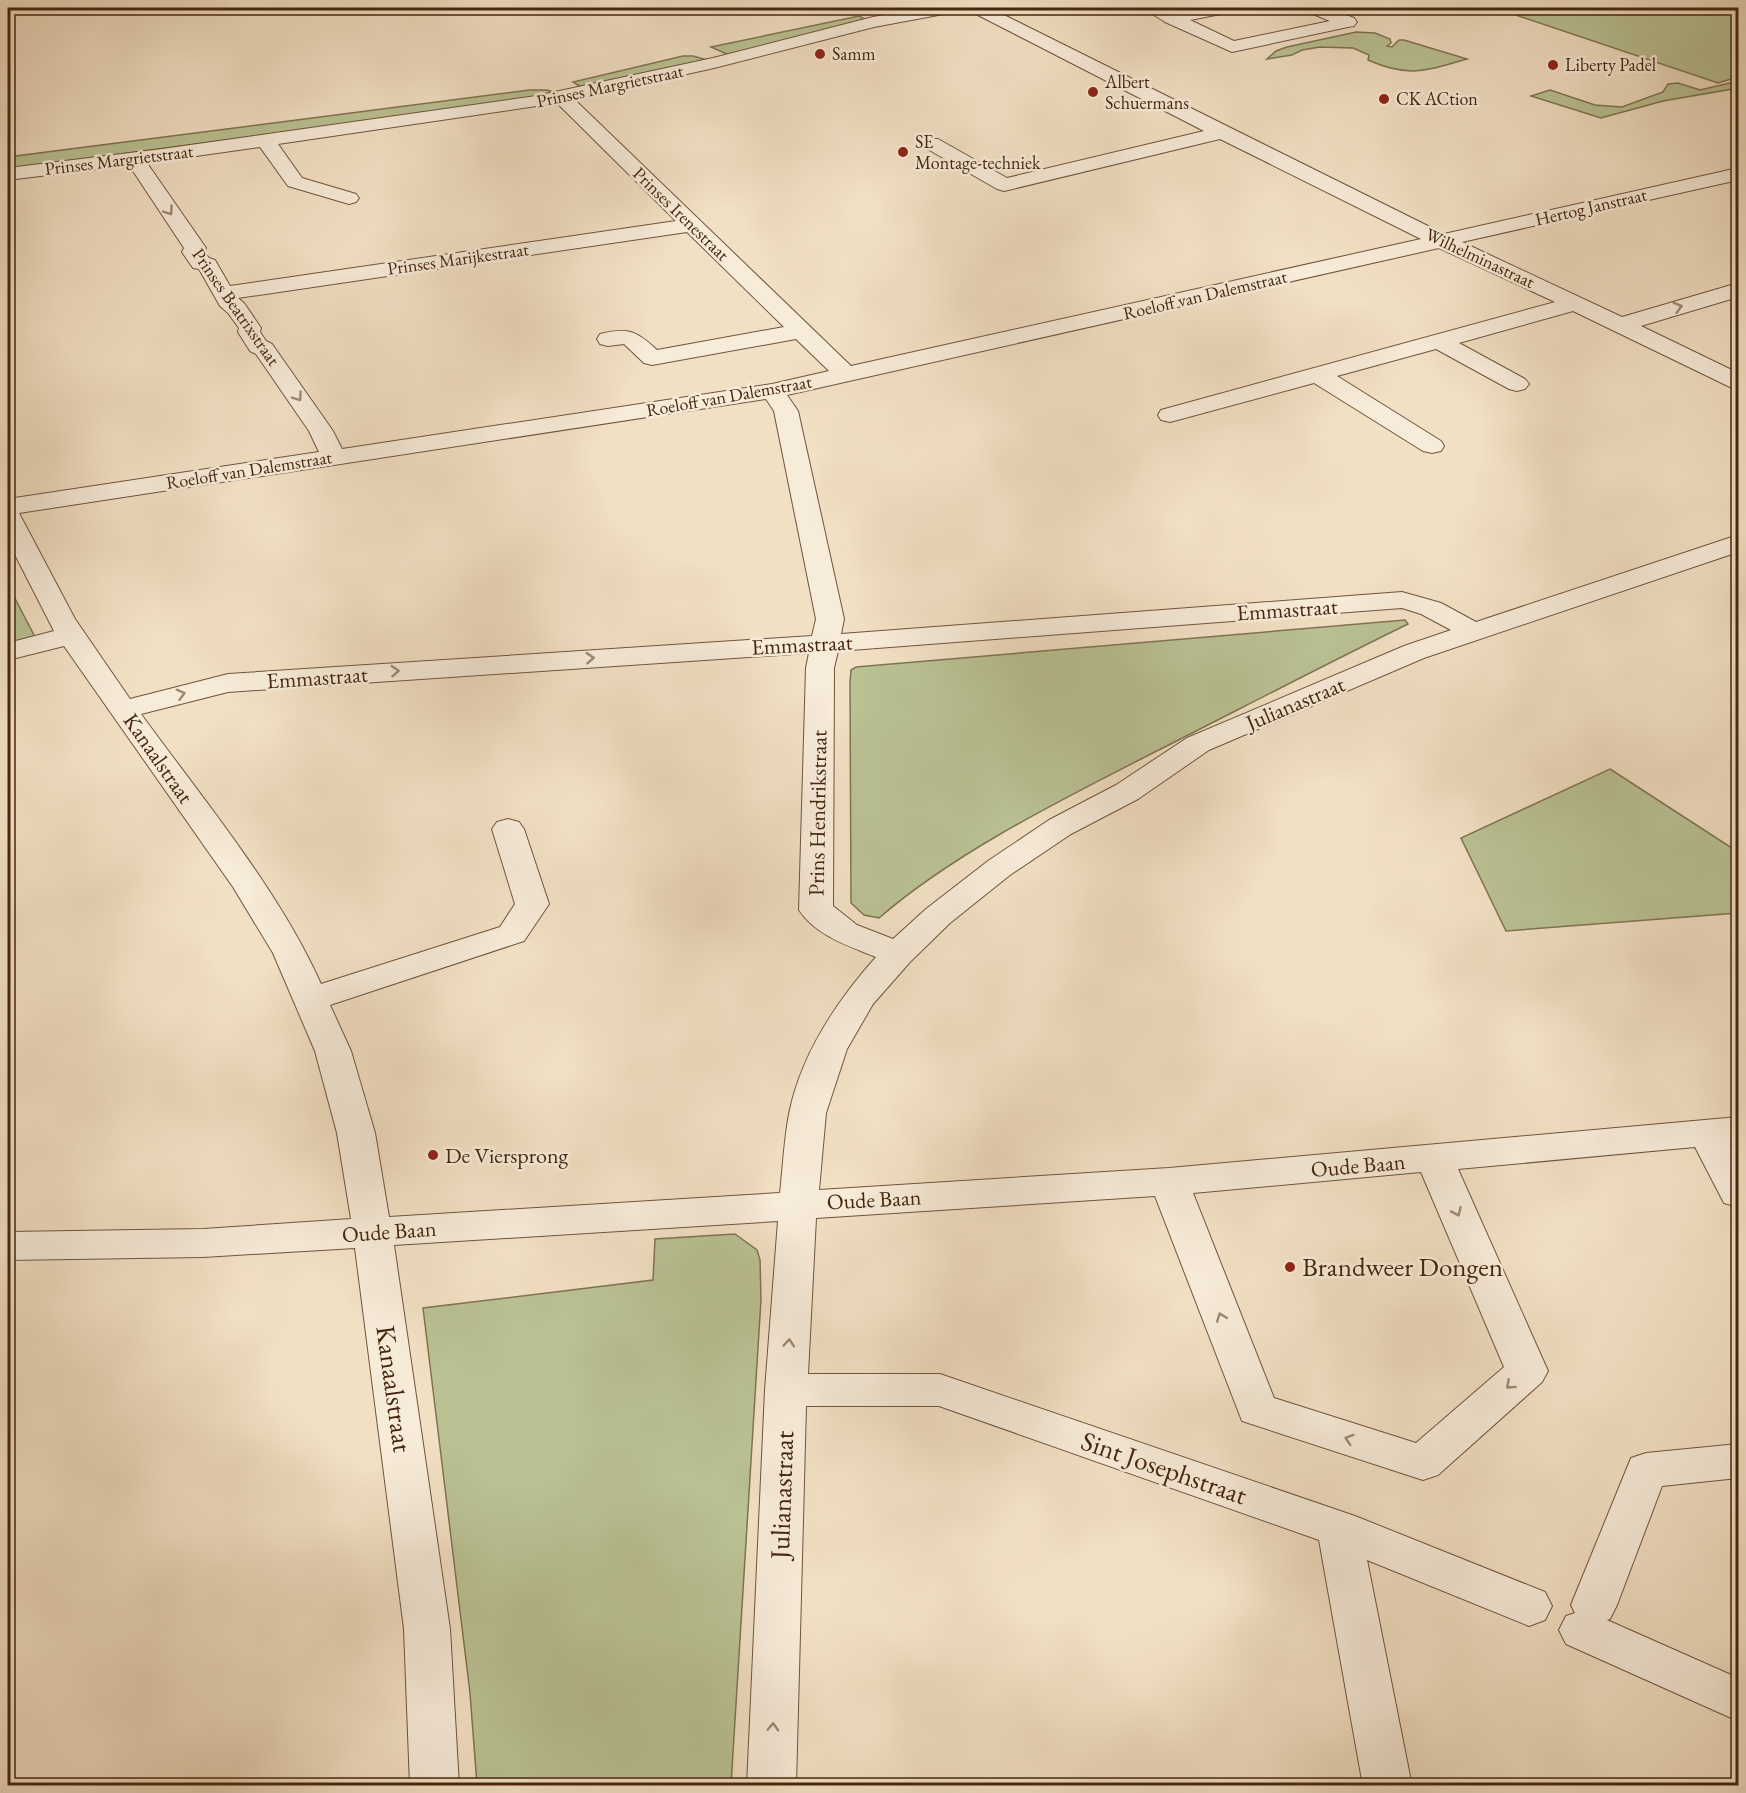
<svg xmlns="http://www.w3.org/2000/svg" width="1746" height="1793" font-family="'EB Garamond',serif">
<style>
.green{fill:#bac294;stroke:#807451;stroke-width:1.5}
.lines{fill:none;stroke-linecap:round;stroke-linejoin:round}
.minor-casing{stroke:#70543c;stroke-width:2}
.minor{fill:#f7ebd9;fill-rule:evenodd}
.oneway{stroke:#9e8874}
.poi-dot{fill:#8f2418;stroke:#f7ebd9;stroke-width:2}
.labels{text-anchor:middle;stroke-width:5;stroke-linejoin:round;paint-order:stroke}
.far-poi-label{font-size:18px;fill:#45260e;stroke:#f7ebd9;text-anchor:start}
.far-street-label{font-size:18px;fill:#45260e;stroke:#f7ebd9}
.street-label{font-size:22px;fill:#45260e;stroke:#f7ebd9}
.poi-label{font-size:22px;fill:#45260e;stroke:#f7ebd9;text-anchor:start}
.near-poi-label{font-size:27px;fill:#45260e;stroke:#f7ebd9;text-anchor:start}
.near-street-label{font-size:27px;fill:#45260e;stroke:#f7ebd9}
</style>
<rect width="100%" height="100%" fill="#f2e0c4"/>
<filter id="stains"><feTurbulence type="fractalNoise" baseFrequency=".00333" numOctaves="4"/><feColorMatrix values="0 0 0 0 .2 0 0 0 0 .09 0 0 0 0 .02 0 0 0 .5 -.17"/></filter>
<radialGradient id="worn" r=".72"><stop offset=".6" stop-color="#630" stop-opacity="0"/><stop offset="1" stop-color="#630" stop-opacity=".3"/></radialGradient>
<path class="green" d="M 1495,8 L 1738,8 L 1738,77 L 1718,83 Z
M 859,16 L 866,20 L 729,55 L 711,47 Z
M 1356,32 L 1375,33 L 1390,39 L 1391,43 L 1387,46 L 1392,47 L 1399,40 L 1404,40 L 1467,59 C 1425,71 1409,78 1368,60 L 1369,55 L 1353,48 L 1320,47 L 1302,50 L 1292,55 L 1267,59 L 1276,51 L 1287,47 Z
M 683,56 L 693,56 L 707,60 L 584,89 L 573,82 Z
M 1738,81 L 1738,88 L 1663,101 L 1601,118 L 1531,96 L 1550,90 L 1595,105 L 1622,107 L 1663,92 L 1668,84 L 1678,83 L 1700,90 Z
M 530,90 L 547,90 L 561,94 L 520,101 L 8,169 L 8,157 Z
M 8,585 L 35,637 L 15,642 L 8,629 Z
M 1405,620 L 1408,624 C 1320,667 1234,712 1147,756 C 1059,801 954,853 879,918 L 864,915 L 851,903 L 850,682 L 851,670 L 856,667 Z
M 1610,769 L 1738,852 L 1738,913 L 1506,931 L 1461,838 Z
M 735,1234 L 757,1250 L 760,1260 L 761,1299 L 731,1785 L 477,1785 L 470,1693 L 423,1308 L 653,1280 L 655,1239 Z"/>
<g class="lines">
<g class="minor-casing">
<path id="minor" d="M 924,8 L 958,8 L 955,12 L 949,13 L 874,27 L 714,68 L 574,99 L 851,366 L 1421,239 L 1220,139 L 1004,191 L 997,189 L 924,147 L 921,143 L 924,139 L 938,139 L 1007,178 L 1204,131 L 972,12 L 970,8 L 990,8 L 1444,234 L 1738,168 L 1738,180 L 1462,242 L 1622,317 L 1738,283 L 1738,297 L 1641,326 L 1738,373 L 1738,389 L 1730,387 L 1573,311 L 1459,343 L 1525,379 L 1529,384 L 1525,389 L 1517,391 L 1509,389 L 1436,349 L 1337,376 L 1441,441 L 1444,446 L 1441,451 L 1432,453 L 1423,451 L 1314,383 L 1170,422 L 1161,420 L 1158,415 L 1161,410 L 1555,302 L 1439,248 L 787,395 L 798,411 L 844,619 L 841,634 L 1402,592 L 1441,603 L 1476,622 L 1738,535 L 1738,552 L 1424,658 L 1209,750 L 1138,799 L 1071,834 L 1010,875 L 950,923 L 910,962 L 873,1004 L 847,1049 L 826,1113 L 819,1190 L 1169,1168 L 1738,1117 L 1738,1143 L 1730,1144 L 1738,1159 L 1738,1207 L 1724,1203 L 1695,1147 L 1458,1169 L 1548,1371 L 1542,1382 L 1438,1475 L 1423,1480 L 1242,1421 L 1155,1196 L 816,1218 L 808,1374 L 940,1374 L 1355,1516 L 1545,1592 L 1552,1606 L 1545,1620 L 1529,1626 L 1367,1560 L 1412,1786 L 1363,1786 L 1319,1540 L 939,1406 L 806,1406 L 796,1786 L 747,1786 L 765,1390 L 778,1221 L 394,1245 L 450,1629 L 459,1786 L 410,1786 L 404,1629 L 355,1248 L 203,1257 L 8,1260 L 8,1232 L 203,1229 L 351,1219 L 337,1133 L 315,1051 L 273,953 L 233,887 L 64,646 L 8,660 L 8,643 L 54,631 L 8,541 L 8,499 L 319,452 L 309,431 L 256,354 L 250,351 L 238,332 L 239,328 L 228,313 L 220,306 L 199,269 L 193,268 L 182,252 L 184,248 L 129,165 L 8,180 L 8,168 L 162,149 L 536,96 L 713,58 L 873,17 ZM 557,103 L 676,221 L 230,286 L 215,260 L 209,258 L 204,252 L 206,248 L 147,163 L 260,147 L 288,186 L 349,204 L 356,202 L 359,198 L 356,194 L 302,178 L 278,144 ZM 687,232 L 784,327 L 657,350 C 636,331 629,327 600,334 L 597,339 L 600,344 L 608,346 L 624,344 L 644,363 L 652,365 L 796,339 L 829,371 L 772,384 L 342,449 L 333,431 L 272,344 L 266,341 L 260,332 L 261,328 L 244,303 L 238,298 ZM 766,399 L 774,411 L 816,619 L 812,636 L 228,674 L 130,699 L 75,619 L 19,513 ZM 1402,608 L 1421,614 L 1451,630 L 1404,646 L 1187,738 L 1116,785 L 1049,820 L 988,861 L 926,909 L 893,939 L 857,925 L 833,906 L 834,668 L 838,651 ZM 809,653 L 806,668 L 799,910 C 816,936 849,946 876,957 C 836,1002 801,1054 789,1114 C 784,1140 783,1167 780,1193 L 389,1217 L 375,1133 L 351,1051 L 330,1005 L 524,941 L 549,904 L 524,829 L 519,822 L 508,819 L 497,822 L 492,829 L 515,904 L 500,927 L 321,984 C 279,890 202,798 141,714 L 228,692 ZM 1421,1172 L 1504,1367 L 1416,1443 L 1274,1398 L 1193,1193 Z
M 1143,8 L 1164,8 L 1174,12 L 1200,8 L 1233,8 L 1231,12 L 1190,20 L 1234,41 L 1330,21 L 1308,12 L 1306,8 L 1328,8 L 1354,18 L 1357,22 L 1354,26 L 1348,27 L 1232,52 L 1165,22 Z
M 1738,1444 L 1738,1478 L 1662,1486 L 1617,1605 L 1610,1619 L 1607,1620 L 1738,1678 L 1738,1721 L 1566,1644 L 1559,1630 L 1566,1616 L 1575,1613 L 1571,1605 L 1631,1458 L 1646,1453 Z"/>
</g>
<use href="#minor" class="minor"/>
</g>
<defs><path id="oneway-chevron" d="M-2-3.5L2.5 0L-2 3.5" fill="none" stroke-width="1.6" stroke-linecap="round" stroke-linejoin="round" transform="scale(1.5)"/></defs>
<g class="oneway">
<use href="#oneway-chevron" transform="translate(169 211) rotate(55)"/>
<use href="#oneway-chevron" transform="translate(1678 307) rotate(-16)"/>
<use href="#oneway-chevron" transform="translate(298 397) rotate(55)"/>
<use href="#oneway-chevron" transform="translate(590 658) rotate(-4)"/>
<use href="#oneway-chevron" transform="translate(395 671) rotate(-4)"/>
<use href="#oneway-chevron" transform="translate(181 694) rotate(-15)"/>
<use href="#oneway-chevron" transform="translate(1457 1212) rotate(66)"/>
<use href="#oneway-chevron" transform="translate(1221 1317) rotate(-111)"/>
<use href="#oneway-chevron" transform="translate(789 1343) rotate(-86)"/>
<use href="#oneway-chevron" transform="translate(1510 1385) rotate(138)"/>
<use href="#oneway-chevron" transform="translate(1349 1439) rotate(-162)"/>
<use href="#oneway-chevron" transform="translate(773 1727) rotate(-88)"/>
</g>
<g class="poi-dot">
<circle cx="820" cy="54" r="6"/>
<circle cx="1553" cy="65" r="6"/>
<circle cx="1093" cy="92" r="6"/>
<circle cx="1384" cy="99" r="6"/>
<circle cx="903" cy="152" r="6"/>
<circle cx="433" cy="1155" r="6"/>
<circle cx="1290" cy="1267" r="6"/>
</g>
<g class="labels">
<g class="far-poi-label">
<text x="832" y="60">Samm</text>
<text x="1565" y="71">Liberty Padel</text>
<text x="1105" y="88">Albert<tspan x="1105" dy="21">Schuermans</tspan></text>
<text x="1396" y="105">CK ACtion</text>
<text x="915" y="148">SE<tspan x="915" dy="21">Montage-techniek</tspan></text>
</g>
<g class="far-street-label">
<text transform="translate(610 86) rotate(-12)" y="6">Prinses Margrietstraat</text>
<text transform="translate(119 160) rotate(-7)" y="6">Prinses Margrietstraat</text>
<text transform="translate(1591 207) rotate(-13)" y="6">Hertog Janstraat</text>
<text transform="translate(681 214) rotate(44)" y="6">Prinses Irenestraat</text>
<text transform="translate(1480 258) rotate(25)" y="6">Wilhelminastraat</text>
<text transform="translate(458 259) rotate(-8)" y="6">Prinses Marijkestraat</text>
<text transform="translate(1205 295) rotate(-13)" y="6">Roeloff van Dalemstraat</text>
<text transform="translate(236 307) rotate(55)" y="6">Prinses Beatrixstraat</text>
<text transform="translate(729 396) rotate(-10)" y="6">Roeloff van Dalemstraat</text>
<text transform="translate(249 470) rotate(-9)" y="6">Roeloff van Dalemstraat</text>
</g>
<g class="street-label">
<text transform="translate(1287 609) rotate(-4)" y="8">Emmastraat</text>
<text transform="translate(802 644) rotate(-3)" y="8">Emmastraat</text>
<text transform="translate(317 677) rotate(-4)" y="8">Emmastraat</text>
<text transform="translate(1295 703) rotate(-23)" y="8">Julianastraat</text>
<text transform="translate(159 758) rotate(55)" y="8">Kanaalstraat</text>
<text transform="translate(817 813) rotate(-89)" y="8">Prins Hendrikstraat</text>
<text transform="translate(1358 1165) rotate(-5)" y="8">Oude Baan</text>
<text transform="translate(874 1199) rotate(-3)" y="8">Oude Baan</text>
<text transform="translate(389 1231) rotate(-4)" y="8">Oude Baan</text>
</g>
<g class="poi-label">
<text x="445" y="1163">De Viersprong</text>
</g>
<g class="near-poi-label">
<text x="1302" y="1276">Brandweer Dongen</text>
</g>
<g class="near-street-label">
<text transform="translate(394 1389) rotate(82)" y="9">Kanaalstraat</text>
<text transform="translate(1164 1468) rotate(19)" y="9">Sint Josephstraat</text>
<text transform="translate(782 1495) rotate(-88)" y="9">Julianastraat</text>
</g>
</g>
<rect width="1746" height="1793" fill="none" stroke="#f2e0c4" stroke-width="30"/>
<rect x="9" y="9" width="1728" height="1775" fill="none" stroke="#45260e" stroke-width="3"/>
<rect x="15" y="15" width="1716" height="1763" fill="none" stroke="#45260e" stroke-width="1.5"/>
<rect width="100%" height="100%" filter="url(#stains)"/>
<rect width="100%" height="100%" fill="url(#worn)"/>
</svg>
